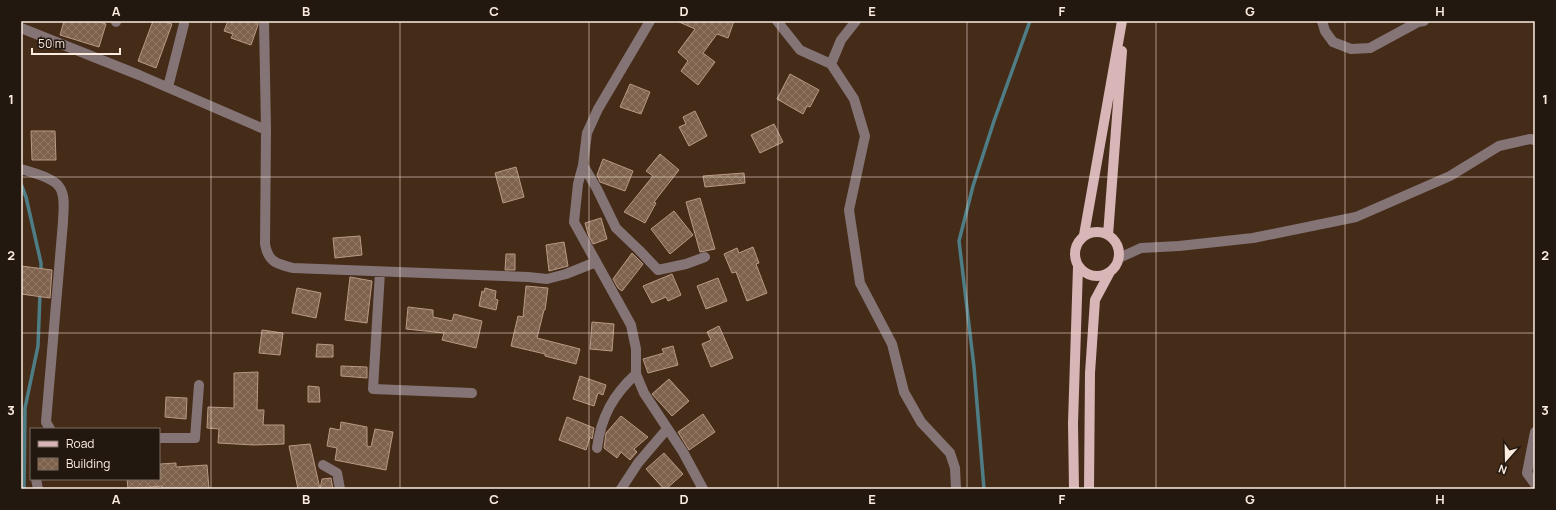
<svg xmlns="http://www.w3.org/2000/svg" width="1556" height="510" font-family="Manrope,sans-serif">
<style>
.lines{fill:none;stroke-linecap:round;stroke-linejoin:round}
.stream{stroke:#4e7d86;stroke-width:3.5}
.building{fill:url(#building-cross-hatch);stroke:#b99a84}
.minor{stroke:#857475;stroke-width:10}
.major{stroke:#d8b5b6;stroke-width:10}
.grid{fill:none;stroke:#fcece0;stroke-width:1;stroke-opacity:0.55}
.neatline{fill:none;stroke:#fcece0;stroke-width:1.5}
.grid-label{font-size:13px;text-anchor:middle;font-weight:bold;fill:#fcece0}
</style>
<defs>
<pattern id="building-cross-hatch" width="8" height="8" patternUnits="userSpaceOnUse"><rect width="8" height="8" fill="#7e624d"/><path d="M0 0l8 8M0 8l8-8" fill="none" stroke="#917966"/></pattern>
</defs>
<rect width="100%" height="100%" fill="#452c19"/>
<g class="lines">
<path class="stream" d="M 21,184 L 26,197 L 41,263 L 41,273
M 24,489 L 25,408 L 38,346 L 40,294
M 984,489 L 974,367 L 959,241 L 973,186 L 994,121 L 1030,21"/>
</g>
<path class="building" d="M 64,21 L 96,21 L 106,24 L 99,47 L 60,35 Z
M 153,21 L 163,21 L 172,24 L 156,68 L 138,61 Z
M 228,21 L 258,21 L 258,25 L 251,45 L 231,38 L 233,34 L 224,31 Z
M 677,21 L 734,21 L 728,38 L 717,34 L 703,53 L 715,62 L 698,85 L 681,71 L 688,61 L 678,52 L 695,29 Z
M 790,74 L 819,90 L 810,107 L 807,106 L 803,114 L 777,99 Z
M 630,84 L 650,92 L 641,114 L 620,107 Z
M 695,111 L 707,136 L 689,146 L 679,127 L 686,124 L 683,117 Z
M 774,124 L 783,142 L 760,153 L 751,135 Z
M 31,131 L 55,131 L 56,160 L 32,160 Z
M 660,154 L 679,170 L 654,202 L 656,203 L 645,223 L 624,212 L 653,176 L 646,171 Z
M 603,159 L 633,171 L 625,191 L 600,182 L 597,175 Z
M 516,167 L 524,197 L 503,203 L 495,173 Z
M 744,173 L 745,183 L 705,187 L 703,176 Z
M 700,198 L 715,249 L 700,252 L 686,202 Z
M 674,211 L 693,235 L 670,254 L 651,229 Z
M 601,218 L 607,239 L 593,244 L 588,234 L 585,223 Z
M 360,236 L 362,255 L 335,258 L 333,238 Z
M 564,242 L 568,266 L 549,271 L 546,245 Z
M 753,247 L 759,263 L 756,264 L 767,293 L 747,301 L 736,272 L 732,273 L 724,254 L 737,248 L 739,253 Z
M 632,253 L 643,264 L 622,291 L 618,288 L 613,279 Z
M 506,254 L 515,254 L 515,270 L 505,270 Z
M 21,266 L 52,270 L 50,298 L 21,294 Z
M 672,274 L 681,295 L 668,301 L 666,297 L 652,303 L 643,286 Z
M 350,277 L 372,281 L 367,323 L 345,320 Z
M 718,278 L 727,301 L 706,309 L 697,286 Z
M 526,286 L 548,288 L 545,310 L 544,310 L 537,338 L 580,349 L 576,364 L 545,356 L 545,354 L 511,346 L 518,316 L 523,317 Z
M 297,288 L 321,293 L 316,318 L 292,313 Z
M 485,288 L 496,291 L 495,299 L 498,300 L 496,310 L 479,306 L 482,291 L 484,292 Z
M 408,307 L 433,310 L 433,317 L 452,321 L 454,314 L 482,321 L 476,348 L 442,340 L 444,333 L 406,329 Z
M 592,322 L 614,324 L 612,351 L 590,349 Z
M 719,326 L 733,358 L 711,367 L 702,344 L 711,340 L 707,332 Z
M 262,330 L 283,333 L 280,355 L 259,353 Z
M 317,344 L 333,345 L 333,357 L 316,357 Z
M 673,346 L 678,365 L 648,373 L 643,359 L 664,353 L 662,349 Z
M 341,366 L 367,367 L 367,378 L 341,376 Z
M 258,372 L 257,410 L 264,410 L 263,425 L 284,425 L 284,444 L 254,445 L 218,443 L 219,429 L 207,428 L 208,407 L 234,408 L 234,373 Z
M 580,376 L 606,385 L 603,395 L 598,393 L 594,406 L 573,399 Z
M 669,379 L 689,401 L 672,416 L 652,394 Z
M 308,386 L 319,387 L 320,402 L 308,402 Z
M 166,397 L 187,398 L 186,419 L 165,417 Z
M 703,414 L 715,432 L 689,450 L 678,432 Z
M 621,416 L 648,437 L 634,449 L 637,452 L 630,460 L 621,452 L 617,458 L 604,448 L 606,433 Z
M 567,417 L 594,428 L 592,439 L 590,437 L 586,450 L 559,440 Z
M 341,422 L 367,427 L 367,446 L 371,447 L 375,429 L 393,432 L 386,470 L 335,460 L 337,448 L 327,446 L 330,428 L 340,430 Z
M 310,444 L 320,489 L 298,489 L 289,446 Z
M 664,453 L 683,474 L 666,489 L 664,489 L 646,469 Z
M 176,463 L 176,467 L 207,465 L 209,489 L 162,489 L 162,486 L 128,489 L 127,479 L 161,479 L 160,464 Z
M 331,478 L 333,489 L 320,489 L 322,479 Z"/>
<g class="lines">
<path class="minor" d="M 116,21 L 116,22
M 264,21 L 266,130 L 265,244 C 268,262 277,264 293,268 L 528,277 L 547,279 L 566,274 L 596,262
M 650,21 L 598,109 L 587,133 L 583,165 L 578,184 L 574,222 L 631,325 L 636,349 L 636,374 L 644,393 L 683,452 L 703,489
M 777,21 L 800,50 L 831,64 L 841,40 L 856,21
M 1322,21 L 1325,31 L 1333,42 L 1351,49 L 1370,48 L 1418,22 L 1424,21
M 21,28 L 139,75 L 266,130
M 831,64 L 854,99 L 865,136 L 849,210 L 860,283 L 892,344 L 904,392 L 921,422 L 950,453 L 955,468 L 956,489
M 168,87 L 184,24
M 583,165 L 597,189 L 616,228 L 639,250 L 658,270 L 686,264 L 705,257
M 21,169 C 31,172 55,178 60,188 C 66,197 63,213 63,222 L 46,422 L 50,429
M 1119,258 L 1141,248 L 1179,246 L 1253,238 L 1356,217 L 1450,176 L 1499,146 L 1530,139 L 1535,140
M 380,272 L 373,389 L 472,393
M 1535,432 L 1527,473 L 1535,484
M 159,438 L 195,438 L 199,385
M 597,448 C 601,417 613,395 636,374
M 323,465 L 337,473 L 340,489
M 36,479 L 38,489
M 621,489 L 638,463 L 667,429"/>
<path class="major" d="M1075 254a22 22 0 1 1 44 0a22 22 0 1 1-44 0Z
M 1084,235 L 1122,21
M 1108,235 L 1122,51
M 1074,489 L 1073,423 L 1078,267
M 1089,489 L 1090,373 L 1095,300 L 1110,272"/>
</g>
<path class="grid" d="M 211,21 L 211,489M 400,21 L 400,489M 589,21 L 589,489M 778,21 L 778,489M 967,21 L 967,489M 1156,21 L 1156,489M 1345,21 L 1345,489M 21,177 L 1535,177M 21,333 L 1535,333"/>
<rect width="1556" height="510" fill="none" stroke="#231810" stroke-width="44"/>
<rect x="30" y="428" width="130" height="52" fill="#231810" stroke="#7a6d63"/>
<rect x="38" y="441" width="20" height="6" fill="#d8b5b6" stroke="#7a6d63"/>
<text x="66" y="448" font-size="12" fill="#fcece0">Road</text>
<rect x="38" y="458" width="20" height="12" fill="url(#building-cross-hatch)" stroke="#7a6d63"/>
<text x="66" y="468" font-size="12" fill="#fcece0">Building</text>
<g transform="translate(1506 460) rotate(200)" stroke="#231810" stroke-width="3" paint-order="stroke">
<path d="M0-3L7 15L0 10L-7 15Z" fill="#fcece0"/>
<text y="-6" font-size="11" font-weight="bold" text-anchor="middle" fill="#fcece0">N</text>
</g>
<path d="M32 48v6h88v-6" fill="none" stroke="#fcece0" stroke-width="2"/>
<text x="38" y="48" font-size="12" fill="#fcece0" stroke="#231810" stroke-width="3" paint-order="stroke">50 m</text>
<rect x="22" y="22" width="1512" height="466" class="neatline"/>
<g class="grid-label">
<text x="116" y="16">A</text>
<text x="306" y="16">B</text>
<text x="494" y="16">C</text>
<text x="684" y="16">D</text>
<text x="872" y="16">E</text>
<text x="1062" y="16">F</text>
<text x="1250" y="16">G</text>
<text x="1440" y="16">H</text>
<text x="11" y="104">1</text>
<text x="1545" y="104">1</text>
<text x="11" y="260">2</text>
<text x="1545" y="260">2</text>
<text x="11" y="415">3</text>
<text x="1545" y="415">3</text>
<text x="116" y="504">A</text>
<text x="306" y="504">B</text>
<text x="494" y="504">C</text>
<text x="684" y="504">D</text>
<text x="872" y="504">E</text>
<text x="1062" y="504">F</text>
<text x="1250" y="504">G</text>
<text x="1440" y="504">H</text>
</g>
</svg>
